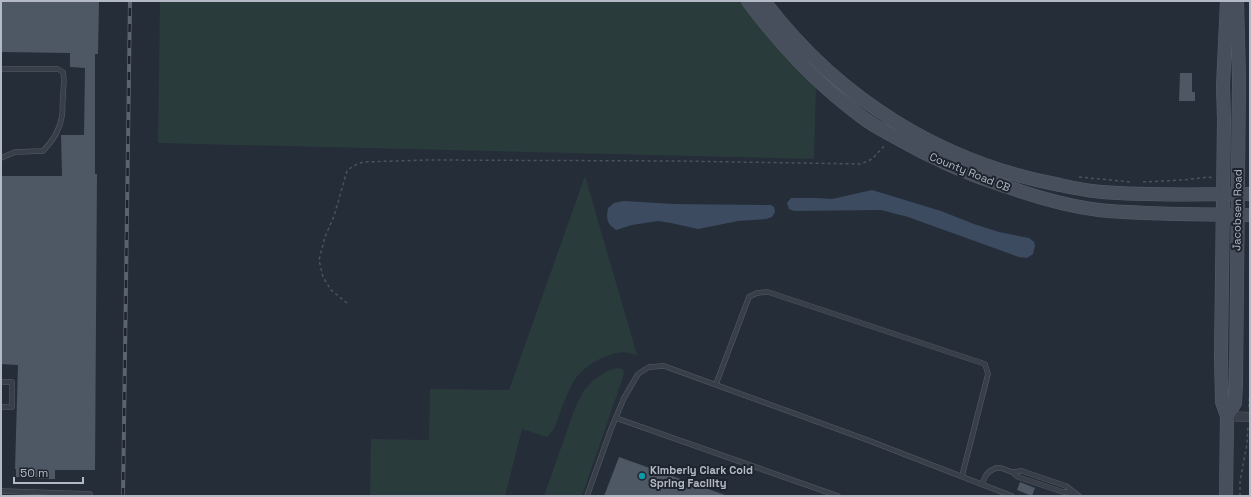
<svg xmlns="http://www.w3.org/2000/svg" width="1251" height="497" font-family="'Space Grotesk',sans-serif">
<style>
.green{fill:#2a3b3c}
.water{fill:#3c4b60}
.building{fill:#4e5764}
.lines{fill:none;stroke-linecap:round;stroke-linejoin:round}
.lane-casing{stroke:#565d67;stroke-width:5.5}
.street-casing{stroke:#565d67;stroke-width:10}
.secondary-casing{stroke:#565d67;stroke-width:14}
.path{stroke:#475659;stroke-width:1.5;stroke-dasharray:3 3;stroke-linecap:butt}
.lane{stroke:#383f49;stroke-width:4.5}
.street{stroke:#383f49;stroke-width:9}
.secondary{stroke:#474f5c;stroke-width:13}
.rail-casing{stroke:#5b6370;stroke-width:4}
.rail{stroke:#1e242e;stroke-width:2.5;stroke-dasharray:8;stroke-linecap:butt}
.culture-dot{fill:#0f9aa8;stroke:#1e242e;stroke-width:1.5}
.labels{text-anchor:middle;stroke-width:4;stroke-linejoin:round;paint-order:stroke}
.street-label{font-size:11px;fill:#b4bac5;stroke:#1e242e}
.poi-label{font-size:11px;font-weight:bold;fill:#b4bac5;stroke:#1e242e;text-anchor:start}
</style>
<rect width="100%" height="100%" fill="#252d39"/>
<path class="green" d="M 160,1 L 741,1 L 772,42 L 816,86 L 814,159 L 158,143 Z
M 585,176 L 637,355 C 623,350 615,352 602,358 C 574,371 570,387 560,413 C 557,422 555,430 547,437 L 522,429 L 505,496 L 370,496 L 371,439 L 429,440 L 430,389 L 509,390 Z
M 617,368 L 623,369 L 624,374 L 582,496 L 544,496 L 575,408 L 584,390 L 595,379 L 607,371 Z"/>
<path class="water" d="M 872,190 L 941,211 L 974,224 L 999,232 L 1029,238 L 1034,242 L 1035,246 L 1033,254 L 1027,258 L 1019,257 L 908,217 L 881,210 L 794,211 L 789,209 L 787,203 L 791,198 L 817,198 L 832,199 Z
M 624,201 L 673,204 L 771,205 L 774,207 L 775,212 L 772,217 L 766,219 L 738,221 L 698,229 L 671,223 L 658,221 L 632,225 L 616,230 C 607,224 606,219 608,208 L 614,203 Z"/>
<path class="building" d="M 1,1 L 99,1 L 98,54 L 95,54 L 95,174 L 97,174 L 95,470 L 55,470 L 55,479 L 38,479 L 38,477 L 16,477 L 16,469 L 15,469 L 18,365 L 1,364 L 1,176 L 62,176 L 61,135 L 84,135 L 85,68 L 70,67 L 70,53 L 1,52 Z
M 1180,73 L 1192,73 L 1192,92 L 1195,92 L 1195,101 L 1179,101 Z
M 619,457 L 725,495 L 725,496 L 604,496 Z
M 1020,482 L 1035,488 L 1032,496 L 1017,490 Z"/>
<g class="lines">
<g class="lane-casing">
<path id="lane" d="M 1,69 L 58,69 L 63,72 C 65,81 63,88 63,97 C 62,103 63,110 62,116 C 60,129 52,142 43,151 L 15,152 L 1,158
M 1,382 L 12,382 L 12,407 L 1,407
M 716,384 L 749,297 L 757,293 L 768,292 L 985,364 L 988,374 L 962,476
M 616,418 L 838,496
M 1012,472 L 1018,477 L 1063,492 L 1073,493
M 982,484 L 986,475 L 990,471 L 996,468 L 1001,468 L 1012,472 L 1022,471 L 1066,486 L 1079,496
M 1,491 L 90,494
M 587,496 L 611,429 L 624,398 L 638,374 L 649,367 L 664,366 L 870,441 L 1012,496"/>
</g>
<g class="street-casing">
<path id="street" d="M 1227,416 L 1250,417"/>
</g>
<g class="secondary-casing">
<path id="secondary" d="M 748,1 C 780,44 818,85 862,117 C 872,125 884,131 895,137 C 930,157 967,174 1005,186 C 1036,197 1067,206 1099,210 C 1149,215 1200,214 1250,215
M 764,1 C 837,98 941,163 1060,185 C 1074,188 1088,191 1102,192 C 1151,196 1201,194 1250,194
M 1227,416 L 1235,403 L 1236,384 L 1239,78 L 1237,1
M 1226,496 L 1227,416 L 1222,402 L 1221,356 L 1224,120 L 1223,86 L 1227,1"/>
</g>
<path class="path" d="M 1079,177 L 1131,182
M 1143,182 L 1183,180 L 1209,177 L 1213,178
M 347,303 L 331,290 L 323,277 L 319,260 L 325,237 L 334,216 L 347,171 L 353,166 L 363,162 L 428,160 L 676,161 L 861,164 L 872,159 L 885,145
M 1249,407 L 1250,387
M 1240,496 L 1240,481 L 1247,444 L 1248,425"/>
<use href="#lane" class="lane"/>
<use href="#street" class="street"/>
<use href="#secondary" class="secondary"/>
<g class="rail-casing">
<path id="rail" d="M 123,496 L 130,1"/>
</g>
<use href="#rail" class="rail"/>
</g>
<circle class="culture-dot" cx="642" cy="476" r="4"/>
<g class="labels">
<g class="street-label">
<text transform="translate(970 172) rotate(22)" y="4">County Road CB</text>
<text transform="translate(1237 210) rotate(-89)" y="4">Jacobsen Road</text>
</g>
<g class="poi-label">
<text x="650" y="474">Kimberly Clark Cold<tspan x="650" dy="13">Spring Facility</tspan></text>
</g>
</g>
<rect width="1251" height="497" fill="none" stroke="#b4bac5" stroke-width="4"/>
<path d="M14 477v6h69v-6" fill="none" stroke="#b4bac5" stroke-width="2"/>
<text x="20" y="477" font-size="12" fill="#b4bac5" stroke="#1e242e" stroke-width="3" paint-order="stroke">50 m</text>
</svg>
